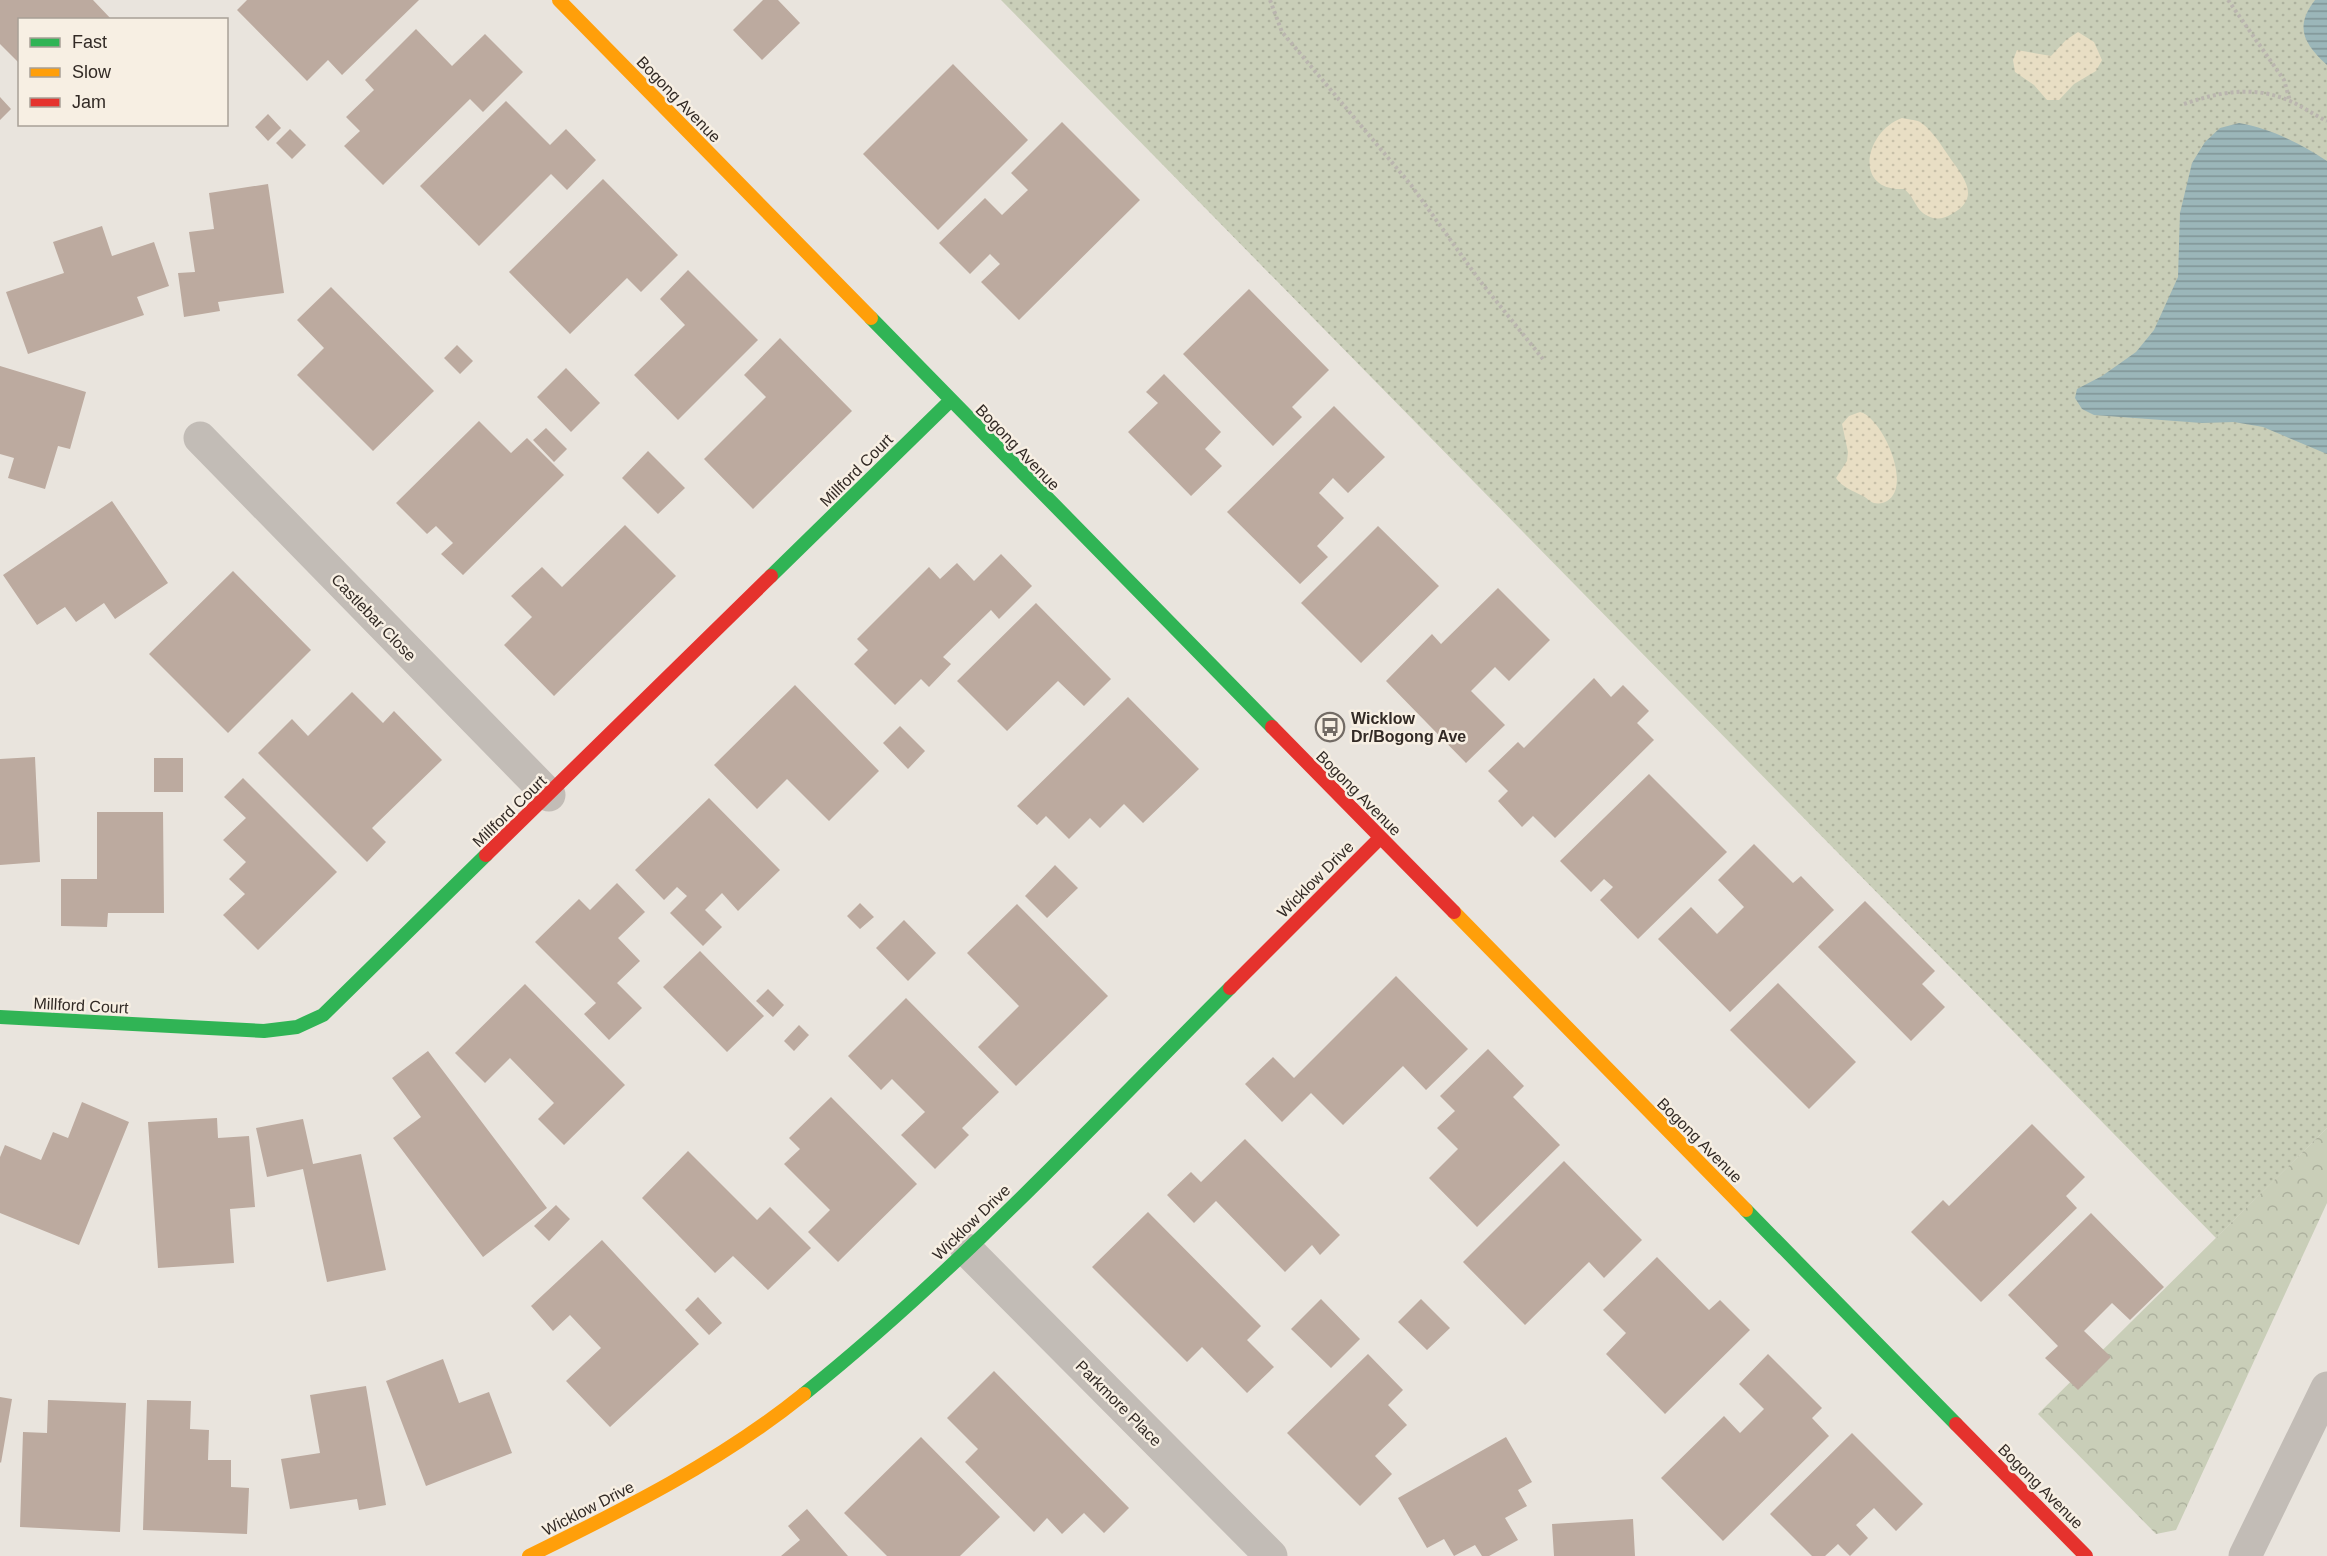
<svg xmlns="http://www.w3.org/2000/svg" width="2327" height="1556" font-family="Helvetica,sans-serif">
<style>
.grass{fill:url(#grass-dots)}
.forest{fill:url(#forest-crowns)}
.sand{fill:url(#sand-dots)}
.water{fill:url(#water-rules)}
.building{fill:#bcaa9f}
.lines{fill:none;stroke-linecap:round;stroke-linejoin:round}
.path{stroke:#bab5af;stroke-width:4;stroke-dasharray:3 3;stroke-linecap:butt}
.street{stroke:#c2bcb6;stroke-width:33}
.fast{stroke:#30b455;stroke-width:14}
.slow{stroke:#ff9f0a;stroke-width:14}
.jam{stroke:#e5322d;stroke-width:14}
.labels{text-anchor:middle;stroke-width:5;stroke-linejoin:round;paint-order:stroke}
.street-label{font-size:16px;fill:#322a25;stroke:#f7efe3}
.poi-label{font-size:16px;font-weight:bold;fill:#322a25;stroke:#f7efe3;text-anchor:start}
</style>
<defs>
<pattern id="grass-dots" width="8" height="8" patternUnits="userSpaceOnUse" patternTransform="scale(1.5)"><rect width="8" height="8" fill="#c9ceb8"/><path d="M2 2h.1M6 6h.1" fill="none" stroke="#adb19e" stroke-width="1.8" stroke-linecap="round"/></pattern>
<pattern id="forest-crowns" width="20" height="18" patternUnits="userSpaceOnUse" patternTransform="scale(1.5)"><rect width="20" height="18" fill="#c9ceb8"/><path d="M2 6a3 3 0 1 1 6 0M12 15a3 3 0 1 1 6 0" fill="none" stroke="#adb19e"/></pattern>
<pattern id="sand-dots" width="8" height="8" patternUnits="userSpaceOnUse" patternTransform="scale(1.5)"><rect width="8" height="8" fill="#e8dec4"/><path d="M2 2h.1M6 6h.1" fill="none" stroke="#c7bfa8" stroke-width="1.8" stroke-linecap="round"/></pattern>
<pattern id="water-rules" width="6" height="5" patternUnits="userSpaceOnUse" patternTransform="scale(1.5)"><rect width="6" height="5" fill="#9bb6b9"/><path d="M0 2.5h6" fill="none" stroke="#7f9496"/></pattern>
</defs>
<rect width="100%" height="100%" fill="#e9e4dd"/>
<path class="grass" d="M 1001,0 L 2327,0 L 2327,1128 L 2216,1238 Z"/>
<path class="forest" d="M 2327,1128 L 2327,1203 L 2176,1530 L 2156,1534 L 2038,1414 Z"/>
<path class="sand" d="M 2078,32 L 2094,42 L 2102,60 L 2096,71 L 2074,84 L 2059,100 L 2047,100 L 2034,85 L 2015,72 L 2013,60 L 2017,50 L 2051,56 L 2066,40 Z
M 1902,118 C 1908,120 1914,119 1920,122 C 1933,131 1941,145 1950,158 C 1963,177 1983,198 1950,215 C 1943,219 1936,220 1928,216 C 1915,210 1915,197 1904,189 C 1853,192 1864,132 1902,118 Z
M 1860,412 C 1882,417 1913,486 1887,501 C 1884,503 1879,504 1874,503 C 1870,502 1867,498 1863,496 C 1853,491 1842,487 1836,478 L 1847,461 L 1848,452 L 1842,424 L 1849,416 Z"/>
<path class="water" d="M 2315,0 L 2327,0 L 2327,65 C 2304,44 2294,27 2315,0 Z
M 2239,123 C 2272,129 2299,143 2327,161 L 2327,454 L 2263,427 L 2234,422 L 2202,423 L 2094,415 L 2082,409 L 2075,398 L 2077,389 L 2102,376 L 2136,352 L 2154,330 L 2178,277 L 2180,213 L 2192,163 L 2205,142 L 2220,128 Z"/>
<path class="building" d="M 0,0 L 93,0 L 112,20 L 20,20 L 20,64 L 0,44 Z
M 247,0 L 419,0 L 342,75 L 328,60 L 307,81 L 237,10 Z
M 763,0 L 778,0 L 800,23 L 762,60 L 733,30 Z
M 416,29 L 452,66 L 485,34 L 523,72 L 483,112 L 470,99 L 383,185 L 344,146 L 360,131 L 346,117 L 374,90 L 365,80 Z
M 953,64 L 1028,140 L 938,230 L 863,154 Z
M 0,97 L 11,109 L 0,120 Z
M 506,101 L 550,145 L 566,129 L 596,160 L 567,190 L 551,174 L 479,246 L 420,186 Z
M 268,114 L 281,128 L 268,141 L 255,127 Z
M 1062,122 L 1140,200 L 1019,320 L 981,282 L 1000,264 L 990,254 L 970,274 L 939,243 L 985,198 L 1002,215 L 1028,190 L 1011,173 Z
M 290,129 L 306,145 L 292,159 L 276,143 Z
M 603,179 L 678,255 L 641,292 L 627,278 L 570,334 L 509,272 Z
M 268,184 L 284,293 L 218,302 L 220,311 L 184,317 L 178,273 L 195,272 L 189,232 L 214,229 L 209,193 Z
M 102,226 L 112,256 L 154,242 L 169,286 L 137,297 L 144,315 L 28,354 L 6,292 L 64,273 L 53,242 Z
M 688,270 L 758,340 L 678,420 L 634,375 L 685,325 L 660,299 Z
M 331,287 L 434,391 L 373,451 L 297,375 L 324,348 L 297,320 Z
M 1249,289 L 1329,370 L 1292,407 L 1302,417 L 1273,446 L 1183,354 Z
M 780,338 L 852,411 L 753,509 L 704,459 L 766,397 L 744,375 Z
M 457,345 L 473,361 L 460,374 L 444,358 Z
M 0,366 L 86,392 L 70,449 L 58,446 L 45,489 L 8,478 L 14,458 L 0,454 Z
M 566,368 L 600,403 L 571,432 L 537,397 Z
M 1164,374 L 1221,432 L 1205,449 L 1222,466 L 1191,496 L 1128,432 L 1158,403 L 1146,392 Z
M 1334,406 L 1385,457 L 1348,493 L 1333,478 L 1319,493 L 1344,518 L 1317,546 L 1328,557 L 1300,584 L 1227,512 Z
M 479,421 L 511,453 L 527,438 L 564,475 L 463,575 L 441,554 L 453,543 L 436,526 L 427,534 L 396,503 Z
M 546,428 L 567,449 L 554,462 L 533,440 Z
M 648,451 L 685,488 L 658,514 L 622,478 Z
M 112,501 L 168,583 L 115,619 L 104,603 L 76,622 L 65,607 L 37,625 L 3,575 Z
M 625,525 L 676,576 L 554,696 L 504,645 L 532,617 L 511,596 L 542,567 L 562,587 Z
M 1378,526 L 1439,586 L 1361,663 L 1301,603 Z
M 1001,554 L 1032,586 L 999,619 L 991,610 L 943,657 L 951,664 L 929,687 L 921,679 L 895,705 L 854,664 L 868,650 L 857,639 L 929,567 L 940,579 L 957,563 L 974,581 Z
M 233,571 L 311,650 L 228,733 L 149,654 Z
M 1498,588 L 1550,640 L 1509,681 L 1495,667 L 1471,691 L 1505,725 L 1466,763 L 1386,681 L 1432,634 L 1441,644 Z
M 1036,603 L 1111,679 L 1084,706 L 1058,681 L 1007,731 L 957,681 Z
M 1594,678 L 1611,697 L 1623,685 L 1649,711 L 1637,723 L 1654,740 L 1555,838 L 1533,816 L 1522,827 L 1498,801 L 1508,791 L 1488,771 L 1518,742 L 1524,748 Z
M 795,685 L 879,771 L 829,821 L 787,779 L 757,809 L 714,765 Z
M 352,692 L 383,723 L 394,711 L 442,760 L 372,828 L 386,842 L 367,862 L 258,753 L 292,719 L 308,736 Z
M 1128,697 L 1199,769 L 1143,823 L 1124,804 L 1100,828 L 1090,818 L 1069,839 L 1046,816 L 1037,825 L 1017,806 Z
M 900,726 L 925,751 L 908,769 L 883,743 Z
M 35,757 L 40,862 L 0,865 L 0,759 Z
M 154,758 L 183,758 L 183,792 L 154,792 Z
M 1649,774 L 1727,852 L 1638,939 L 1600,900 L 1613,887 L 1604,879 L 1591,892 L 1560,861 Z
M 243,778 L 337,872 L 258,950 L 223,915 L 245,894 L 229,879 L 246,862 L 223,840 L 246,818 L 224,797 Z
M 709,798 L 780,870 L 738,911 L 722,893 L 705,910 L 722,927 L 703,946 L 670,913 L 687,896 L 677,887 L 664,900 L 635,870 Z
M 97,812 L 163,812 L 164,913 L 108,913 L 107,927 L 61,926 L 61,879 L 97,879 Z
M 1754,844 L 1793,883 L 1801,876 L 1834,910 L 1730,1012 L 1658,939 L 1691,907 L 1717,934 L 1744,907 L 1718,880 Z
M 1055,865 L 1078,888 L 1047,918 L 1025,896 Z
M 617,883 L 645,912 L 618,938 L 640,961 L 617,983 L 642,1008 L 609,1040 L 584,1014 L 596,1003 L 535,942 L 579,899 L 590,910 Z
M 1865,901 L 1935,971 L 1922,984 L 1945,1007 L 1911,1041 L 1818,947 Z
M 860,903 L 874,917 L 860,929 L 847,916 Z
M 1017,904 L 1108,996 L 1016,1086 L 978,1047 L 1019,1006 L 967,953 Z
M 904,920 L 936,953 L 908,981 L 876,948 Z
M 700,951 L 764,1016 L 727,1052 L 663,987 Z
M 1396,976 L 1468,1049 L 1426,1090 L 1403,1066 L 1343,1125 L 1311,1093 L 1282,1122 L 1245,1084 L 1273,1057 L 1294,1078 Z
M 1778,983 L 1856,1062 L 1809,1109 L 1730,1030 Z
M 525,984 L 625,1085 L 564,1145 L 538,1119 L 554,1103 L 510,1058 L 485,1083 L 455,1053 Z
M 768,989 L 784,1005 L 773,1017 L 756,1001 Z
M 906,998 L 999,1092 L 962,1128 L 969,1135 L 935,1169 L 901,1135 L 925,1112 L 892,1079 L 881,1090 L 848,1056 Z
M 799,1025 L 809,1035 L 794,1051 L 784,1041 Z
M 1488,1049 L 1524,1086 L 1513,1097 L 1560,1145 L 1477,1227 L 1429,1178 L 1458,1149 L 1437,1128 L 1455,1111 L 1440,1096 Z
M 428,1051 L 547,1208 L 483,1257 L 393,1138 L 421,1117 L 392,1078 Z
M 831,1097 L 917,1184 L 838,1262 L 808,1232 L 830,1210 L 784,1164 L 800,1149 L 789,1138 Z
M 82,1102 L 129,1122 L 79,1245 L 0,1213 L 0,1157 L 5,1145 L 41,1160 L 53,1132 L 68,1138 Z
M 217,1118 L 218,1138 L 249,1136 L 255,1207 L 230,1209 L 234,1263 L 158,1268 L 148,1122 Z
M 303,1119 L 313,1164 L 361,1154 L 386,1270 L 327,1282 L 303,1169 L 267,1177 L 256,1128 Z
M 2032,1124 L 2085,1177 L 2066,1196 L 2077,1208 L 1981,1302 L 1911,1232 L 1943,1200 L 1949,1206 Z
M 1245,1139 L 1340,1235 L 1320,1255 L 1312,1245 L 1285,1272 L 1216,1201 L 1194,1223 L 1167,1195 L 1191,1172 L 1201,1182 Z
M 688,1151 L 757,1220 L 770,1207 L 811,1248 L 768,1290 L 733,1256 L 715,1273 L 642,1198 Z
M 1564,1161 L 1642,1240 L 1604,1278 L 1589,1262 L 1525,1325 L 1463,1262 Z
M 556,1205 L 570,1219 L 549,1241 L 534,1226 Z
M 1148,1212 L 1261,1326 L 1247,1340 L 1274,1367 L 1247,1393 L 1202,1347 L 1187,1362 L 1092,1267 Z
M 2091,1213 L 2164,1287 L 2130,1320 L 2112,1303 L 2084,1331 L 2111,1357 L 2078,1390 L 2045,1358 L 2058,1346 L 2008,1295 Z
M 602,1240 L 699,1344 L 610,1427 L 566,1381 L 601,1348 L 570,1315 L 553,1331 L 531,1306 Z
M 1657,1257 L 1709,1310 L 1720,1300 L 1750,1330 L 1665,1414 L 1606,1354 L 1626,1333 L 1603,1310 Z
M 698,1297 L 722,1323 L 709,1335 L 685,1310 Z
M 1321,1299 L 1360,1339 L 1331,1368 L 1291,1329 Z
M 1421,1299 L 1450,1328 L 1427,1350 L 1398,1322 Z
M 1368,1354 L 1403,1390 L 1388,1405 L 1407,1425 L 1375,1456 L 1392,1474 L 1360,1506 L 1287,1433 Z
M 1768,1354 L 1822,1408 L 1812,1418 L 1829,1436 L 1723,1541 L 1661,1478 L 1724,1416 L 1740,1433 L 1764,1409 L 1739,1384 Z
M 443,1359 L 459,1403 L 489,1392 L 512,1453 L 426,1486 L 386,1381 Z
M 994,1371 L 1129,1508 L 1104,1533 L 1084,1513 L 1062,1534 L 1047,1518 L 1034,1532 L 965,1462 L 978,1449 L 947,1418 Z
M 366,1386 L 386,1505 L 359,1510 L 357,1499 L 290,1509 L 281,1459 L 320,1453 L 310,1395 Z
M 0,1397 L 12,1399 L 1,1463 L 0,1462 Z
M 48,1400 L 126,1403 L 120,1532 L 20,1527 L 23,1432 L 47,1433 Z
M 147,1400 L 191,1401 L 190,1429 L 209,1430 L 208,1460 L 231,1460 L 231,1487 L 249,1488 L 247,1534 L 143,1530 Z
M 1852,1433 L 1923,1504 L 1896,1531 L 1874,1508 L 1856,1525 L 1868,1538 L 1850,1556 L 1838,1544 L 1825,1556 L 1812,1556 L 1770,1514 Z
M 921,1437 L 1000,1517 L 960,1556 L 887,1556 L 844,1513 Z
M 1506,1437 L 1532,1482 L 1518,1490 L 1527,1506 L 1505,1518 L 1518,1540 L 1489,1556 L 1482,1556 L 1475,1545 L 1454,1556 L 1444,1539 L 1427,1548 L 1398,1498 Z
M 807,1509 L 848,1556 L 781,1556 L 800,1540 L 788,1526 Z
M 1633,1519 L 1635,1556 L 1554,1556 L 1552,1524 Z"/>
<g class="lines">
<path class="path" d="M 1270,0 L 1282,32 L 1411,185 L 1480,281 L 1543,359
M 2228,0 L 2284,80 L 2290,101
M 2184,104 C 2219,92 2254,85 2290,101 C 2302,106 2314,115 2327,121"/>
<path class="street" d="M 200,438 L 549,795
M 967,1250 L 1271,1556
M 2245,1556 L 2327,1388"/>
<path class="fast" d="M 871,318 L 1272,727
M 771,576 L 950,401
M 0,1017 L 264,1031 L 297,1027 L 323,1015 L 486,855
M 1746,1210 L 1956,1424
M 804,1394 C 957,1271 1092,1126 1230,988"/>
<path class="slow" d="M 559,0 L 871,318
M 1454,912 L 1746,1210
M 529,1556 C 625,1509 721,1461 804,1394"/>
<path class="jam" d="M 1272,727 L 1454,912
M 486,855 L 771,576
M 1230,988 L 1380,838
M 1956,1424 L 2086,1556"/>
</g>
<defs>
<g id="bus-ring" transform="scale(1.5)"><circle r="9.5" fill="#f7efe3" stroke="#726b65" stroke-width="1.5"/><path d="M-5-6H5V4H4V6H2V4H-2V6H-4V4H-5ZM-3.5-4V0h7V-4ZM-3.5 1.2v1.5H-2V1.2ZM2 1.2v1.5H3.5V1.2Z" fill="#726b65"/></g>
</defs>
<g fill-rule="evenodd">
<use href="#bus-ring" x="1330" y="727"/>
</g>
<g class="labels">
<g class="street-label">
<text transform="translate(679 99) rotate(46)" y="6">Bogong Avenue</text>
<text transform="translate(1018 447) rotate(46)" y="6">Bogong Avenue</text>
<text transform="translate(856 470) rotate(-45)" y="6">Millford Court</text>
<text transform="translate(374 617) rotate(46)" y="6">Castlebar Close</text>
<text transform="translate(1359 793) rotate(45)" y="6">Bogong Avenue</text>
<text transform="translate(509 811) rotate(-44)" y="6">Millford Court</text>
<text transform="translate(1315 879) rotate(-45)" y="6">Wicklow Drive</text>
<text transform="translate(81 1005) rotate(3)" y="6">Millford Court</text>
<text transform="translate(1700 1140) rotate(45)" y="6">Bogong Avenue</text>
<text transform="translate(971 1222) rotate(-44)" y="6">Wicklow Drive</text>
<text transform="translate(1119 1403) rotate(45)" y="6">Parkmore Place</text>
<text transform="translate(2041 1486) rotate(45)" y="6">Bogong Avenue</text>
<text transform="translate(588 1508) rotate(-27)" y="6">Wicklow Drive</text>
</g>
<g class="poi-label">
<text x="1351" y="724">Wicklow<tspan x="1351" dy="18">Dr/Bogong Ave</tspan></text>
</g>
</g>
<rect x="18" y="18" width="210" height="108" fill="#f7efe3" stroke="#a8a097" stroke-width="1.5"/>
<rect x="30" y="38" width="30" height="9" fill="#30b455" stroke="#a8a097" stroke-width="1.5"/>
<text x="72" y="48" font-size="18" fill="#322a25">Fast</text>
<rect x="30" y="68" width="30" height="9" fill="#ff9f0a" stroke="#a8a097" stroke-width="1.5"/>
<text x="72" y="78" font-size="18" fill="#322a25">Slow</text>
<rect x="30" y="98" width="30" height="9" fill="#e5322d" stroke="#a8a097" stroke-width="1.5"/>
<text x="72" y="108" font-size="18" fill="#322a25">Jam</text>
</svg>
